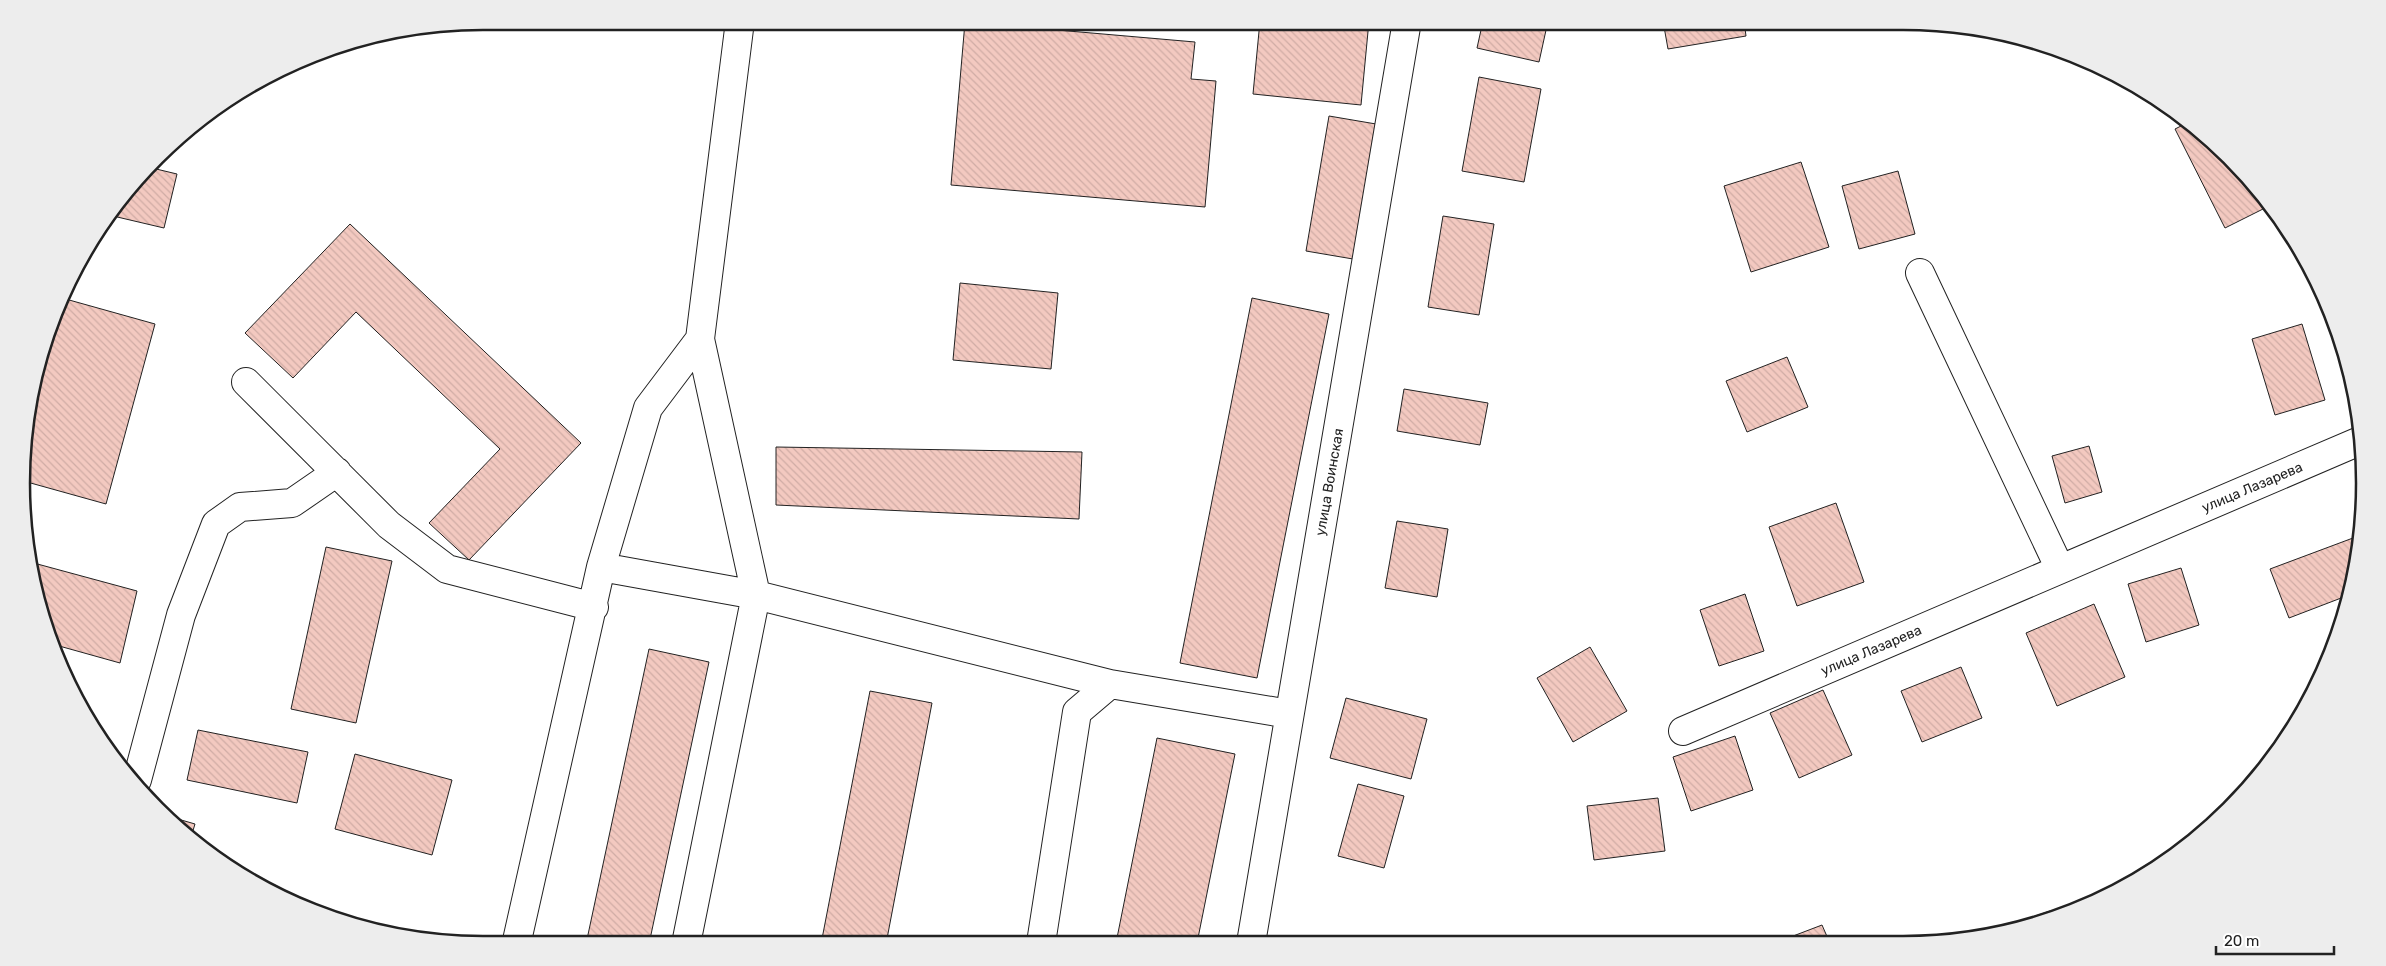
<svg xmlns="http://www.w3.org/2000/svg" width="2386" height="966" font-family="Rubik,sans-serif">
<style>
.building{fill:url(#building-back-hatch);stroke:#222}
.lines{fill:none;stroke-linecap:round;stroke-linejoin:round}
.minor-casing{stroke:#222;stroke-width:30}
.minor{stroke:#fff;stroke-width:28}
.labels{text-anchor:middle;stroke-width:4;stroke-linejoin:round;paint-order:stroke}
.street-label{font-size:14px;fill:#222;stroke:#fff}
.rim{fill:none;stroke:#222;stroke-width:2.5}
</style>
<defs>
<pattern id="building-back-hatch" width="6" height="6" patternUnits="userSpaceOnUse" patternTransform="scale(1.25)"><rect width="6" height="6" fill="#f3c9c0"/><path d="M-1 5l2 2M0 0l6 6M5-1l2 2" fill="none" stroke="#d0aca5"/></pattern>
</defs>
<rect width="100%" height="100%" fill="#fff"/>
<path class="building" d="M 1260,21 L 1369,21 L 1361,105 L 1253,94 Z
M 1483,21 L 1548,21 L 1539,62 L 1477,48 Z
M 1663,21 L 1744,21 L 1746,36 L 1668,49 Z
M 965,22 L 1195,42 L 1191,79 L 1216,81 L 1205,207 L 951,185 Z
M 1479,77 L 1541,89 L 1524,182 L 1462,171 Z
M 2135,84 L 2151,95 L 2142,99 Z
M 1329,116 L 1376,124 L 1353,259 L 1306,251 Z
M 2189,122 L 2207,136 L 2271,205 L 2225,228 L 2175,129 Z
M 1801,162 L 1829,247 L 1751,272 L 1724,186 Z
M 152,168 L 177,174 L 164,228 L 113,216 Z
M 1898,171 L 1915,234 L 1859,249 L 1842,186 Z
M 1443,216 L 1494,224 L 1479,315 L 1428,307 Z
M 350,224 L 581,443 L 469,560 L 429,523 L 500,449 L 356,312 L 293,378 L 245,333 Z
M 960,283 L 1058,293 L 1051,369 L 953,360 Z
M 62,298 L 155,324 L 106,504 L 27,482 L 25,422 L 46,334 Z
M 1252,298 L 1329,314 L 1257,678 L 1180,663 Z
M 2302,324 L 2325,400 L 2275,415 L 2252,339 Z
M 1787,357 L 1808,407 L 1747,432 L 1726,381 Z
M 1404,389 L 1488,403 L 1480,445 L 1397,431 Z
M 2089,446 L 2102,492 L 2065,503 L 2052,456 Z
M 776,447 L 1082,452 L 1079,519 L 776,505 Z
M 1836,503 L 1864,582 L 1797,606 L 1769,527 Z
M 1397,521 L 1448,529 L 1437,597 L 1385,588 Z
M 2361,535 L 2349,595 L 2289,618 L 2270,569 Z
M 326,547 L 392,561 L 356,723 L 291,709 Z
M 30,562 L 137,591 L 120,663 L 52,644 L 30,573 Z
M 2181,568 L 2199,625 L 2146,642 L 2128,584 Z
M 1745,594 L 1764,651 L 1719,666 L 1700,610 Z
M 2094,604 L 2125,677 L 2057,706 L 2026,633 Z
M 1590,647 L 1627,711 L 1573,742 L 1537,678 Z
M 649,649 L 709,662 L 649,944 L 586,944 Z
M 1961,667 L 1982,718 L 1922,742 L 1901,691 Z
M 1823,690 L 1852,755 L 1799,778 L 1770,713 Z
M 870,691 L 932,703 L 886,944 L 821,944 Z
M 1346,698 L 1427,719 L 1411,779 L 1330,758 Z
M 198,730 L 308,752 L 297,803 L 187,780 Z
M 1735,736 L 1753,790 L 1691,811 L 1673,757 Z
M 1157,738 L 1235,754 L 1197,943 L 1116,943 Z
M 355,754 L 452,780 L 432,855 L 335,829 Z
M 1358,784 L 1404,796 L 1384,868 L 1338,856 Z
M 1658,798 L 1665,851 L 1594,860 L 1587,806 Z
M 171,817 L 195,824 L 191,837 Z
M 2050,911 L 2052,917 L 1996,932 L 1995,930 Z
M 1822,925 L 1829,941 L 1780,941 Z
M 1326,937 L 1341,942 L 1324,942 Z"/>
<g class="lines">
<g class="minor-casing">
<path id="minor" d="M 1920,273 L 2060,569
M 246,382 L 389,525 L 447,569 L 594,607
M 601,567 L 756,595 L 1110,684
M 1683,731 L 2362,440
M 137,780 L 181,615 L 216,524 L 240,507 L 292,503 L 337,472
M 1041,943 L 1077,712 L 1110,684 L 1289,714
M 1251,943 L 1407,21
M 686,944 L 756,595 L 700,339 L 740,21
M 516,945 L 601,567 L 648,408 L 700,339"/>
</g>
<use href="#minor" class="minor"/>
</g>
<g class="labels">
<g class="street-label">
<text transform="translate(1329 482) rotate(-80)" y="5">улица Воинская</text>
<text transform="translate(2252 487) rotate(-23)" y="5">улица Лазарева</text>
<text transform="translate(1871 650) rotate(-23)" y="5">улица Лазарева</text>
</g>
</g>
<path d="M0 0H2386V966H0ZM483 30H1903A453 453 0 0 1 2356 483V483A453 453 0 0 1 1903 936H483A453 453 0 0 1 30 483V483A453 453 0 0 1 483 30Z" fill="#ededed" fill-rule="evenodd"/>
<path class="rim" d="M483 30H1903A453 453 0 0 1 2356 483V483A453 453 0 0 1 1903 936H483A453 453 0 0 1 30 483V483A453 453 0 0 1 483 30Z"/>
<path d="M2216 946v8h118v-8" fill="none" stroke="#222222" stroke-width="2.5"/>
<text x="2224" y="946" font-size="15" fill="#222222" stroke="#ffffff" stroke-width="4" paint-order="stroke">20 m</text>
</svg>
